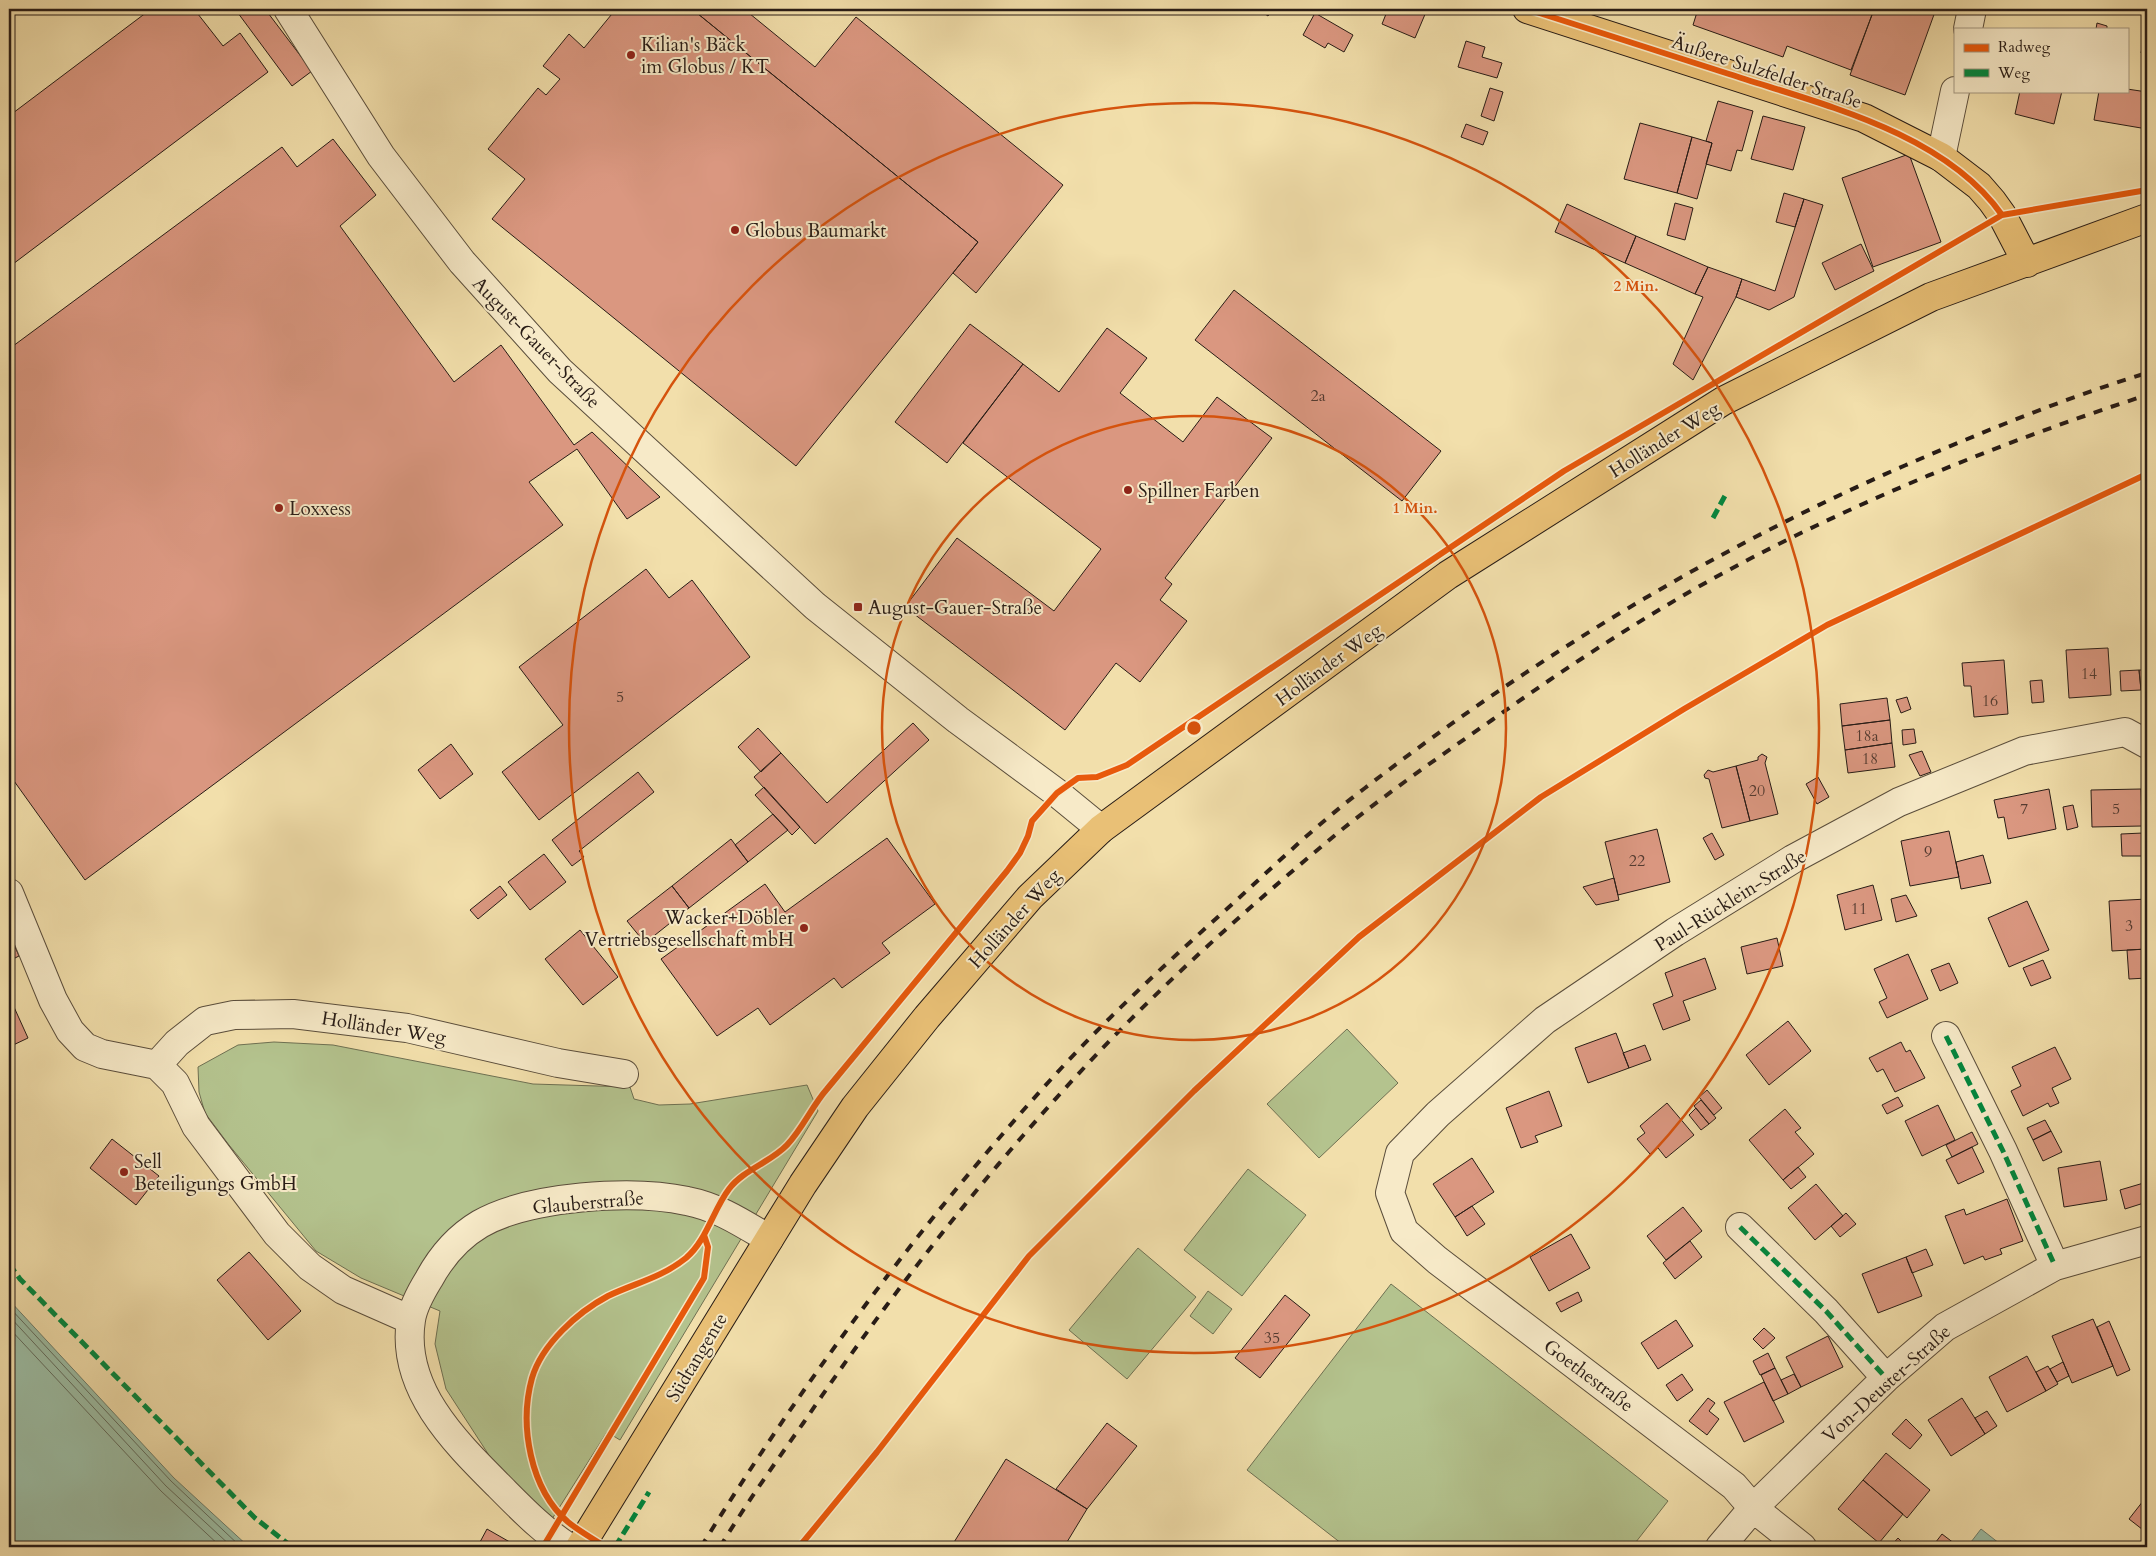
<svg xmlns="http://www.w3.org/2000/svg" width="2156" height="1556" font-family="Cardo,serif">
<style>
.green{fill:#b4c38e;stroke:#6e7052}
.water{fill:#9cbda4;stroke:#6e7d6b}
.lines{fill:none;stroke-linecap:round;stroke-linejoin:round}
.shore{stroke:#626c5d;stroke-width:1}
.building{fill:#da9780;stroke:#281c16}
.minor-casing{stroke:#5a4d3b;stroke-width:30}
.major-casing{stroke:#281c16;stroke-width:30}
.minor{stroke:#f7eac8;stroke-width:28}
.major{stroke:#e9c076;stroke-width:28}
.rail{stroke:#281c16;stroke-width:4;stroke-dasharray:9 9;stroke-linecap:butt}
.quiet{stroke:#00873e;stroke-width:5;stroke-dasharray:10 5;stroke-linecap:butt}
.cycleway-casing{stroke:#f7eac8;stroke-width:9}
.cycleway{stroke:#e8590c;stroke-width:6}
.ring{fill:none;stroke:#d5530d;stroke-width:2.5}
.poi-dot{fill:#8f2418;stroke:#f7eac8;stroke-width:2}
.labels{text-anchor:middle;stroke-width:4;stroke-linejoin:round;paint-order:stroke}
.number-label{font-size:16px;fill:#543b30}
.poi-label{font-size:19px;fill:#281c16;stroke:#f7eac8;text-anchor:start}
.street-label{font-size:19px;fill:#281c16;stroke:#f7eac8}
.centre{fill:#d5530d;stroke:#f7eac8;stroke-width:2.5}
.ring-label{font-size:15px;text-anchor:middle;font-weight:bold;fill:#d5530d;stroke:#f7eac8;stroke-width:4;stroke-linejoin:round;paint-order:stroke}
</style>
<rect width="100%" height="100%" fill="#f2dfab"/>
<filter id="stains"><feTurbulence type="fractalNoise" baseFrequency=".004" numOctaves="4"/><feColorMatrix values="0 0 0 0 .2 0 0 0 0 .09 0 0 0 0 .02 0 0 0 .5 -.17"/></filter>
<radialGradient id="worn" r=".72"><stop offset=".6" stop-color="#630" stop-opacity="0"/><stop offset="1" stop-color="#630" stop-opacity=".3"/></radialGradient>
<path class="green" d="M 1347,1029 L 1398,1083 L 1319,1158 L 1267,1104 Z
M 274,1042 L 333,1045 L 533,1084 L 630,1087 L 634,1099 L 659,1105 L 690,1104 L 807,1085 L 818,1111 L 620,1440 L 607,1432 L 552,1519 L 494,1463 L 446,1389 L 435,1344 L 440,1311 L 361,1278 L 316,1251 L 229,1145 L 205,1113 L 199,1092 L 198,1067 L 238,1045 Z
M 1248,1169 L 1306,1215 L 1242,1296 L 1184,1250 Z
M 1138,1248 L 1196,1297 L 1127,1379 L 1069,1330 Z
M 1391,1284 L 1668,1501 L 1632,1547 L 1346,1547 L 1247,1470 Z
M 1208,1291 L 1232,1309 L 1213,1334 L 1190,1316 Z"/>
<path class="water" d="M 9,1300 L 174,1478 L 249,1547 L 9,1547 Z
M 1981,1529 L 2004,1547 L 1978,1547 L 1971,1542 Z"/>
<g class="lines">
<path class="shore" d="M 9,1307 L 171,1481 L 241,1547
M 9,1316 L 166,1486 L 232,1547
M 9,1328 L 161,1491 L 221,1547"/>
</g>
<path class="building" d="M 151,9 L 194,9 L 223,46 L 240,33 L 268,72 L 9,267 L 9,116 Z
M 235,9 L 265,9 L 312,71 L 292,86 Z
M 340,9 L 370,9 L 369,12 L 340,11 Z
M 616,9 L 692,9 L 978,242 L 796,466 L 492,219 L 525,179 L 488,149 L 538,88 L 546,95 L 560,79 L 543,66 L 569,34 L 584,48 Z
M 692,9 L 744,9 L 815,67 L 856,17 L 1063,185 L 976,293 L 953,273 L 978,242 Z
M 1258,9 L 1273,9 L 1268,16 Z
M 1388,9 L 1418,9 L 1426,12 L 1415,38 L 1382,24 Z
M 1698,9 L 1855,9 L 1872,15 L 1851,70 L 1787,46 L 1783,57 L 1693,25 Z
M 1874,9 L 1936,9 L 1905,95 L 1850,75 Z
M 1315,13 L 1353,35 L 1344,52 L 1328,43 L 1325,48 L 1303,35 Z
M 2147,19 L 2147,54 L 2141,53 Z
M 2097,23 L 2107,26 L 2107,29 L 2096,29 Z
M 1466,41 L 1485,47 L 1482,57 L 1502,63 L 1497,78 L 1458,67 Z
M 1490,88 L 1503,92 L 1494,121 L 1481,116 Z
M 2127,89 L 2147,92 L 2147,129 L 2094,120 L 2099,91 L 2127,91 Z
M 2020,91 L 2062,91 L 2054,124 L 2015,114 Z
M 1718,101 L 1753,111 L 1742,151 L 1737,150 L 1731,171 L 1706,164 L 1712,143 L 1706,141 Z
M 1763,116 L 1805,127 L 1793,170 L 1751,159 Z
M 1640,123 L 1692,137 L 1677,193 L 1624,179 Z
M 1466,124 L 1488,132 L 1483,145 L 1461,137 Z
M 1692,137 L 1712,143 L 1697,199 L 1677,193 Z
M 333,139 L 376,195 L 340,226 L 454,382 L 501,345 L 574,445 L 592,432 L 660,497 L 627,519 L 577,449 L 529,482 L 563,525 L 85,880 L 9,774 L 9,753 L 14,749 L 9,741 L 9,349 L 282,147 L 297,167 Z
M 1909,154 L 1941,242 L 1873,267 L 1842,178 Z
M 1784,193 L 1804,199 L 1795,227 L 1776,222 Z
M 1804,199 L 1823,205 L 1794,297 L 1769,310 L 1736,297 L 1742,279 L 1775,291 Z
M 1675,203 L 1693,208 L 1685,240 L 1667,235 Z
M 1567,204 L 1636,236 L 1625,263 L 1555,232 Z
M 1636,236 L 1708,267 L 1695,294 L 1625,263 Z
M 1861,244 L 1874,271 L 1835,290 L 1822,263 Z
M 1708,267 L 1742,279 L 1736,297 L 1693,380 L 1673,364 L 1703,297 L 1695,294 Z
M 1234,290 L 1441,451 L 1402,501 L 1195,340 Z
M 970,324 L 1023,364 L 947,463 L 895,422 Z
M 1107,328 L 1147,358 L 1120,393 L 1183,442 L 1217,397 L 1272,438 L 1165,578 L 1172,584 L 1160,600 L 1187,621 L 1140,682 L 1116,663 L 1065,730 L 905,607 L 957,538 L 1054,611 L 1101,549 L 963,443 L 1023,364 L 1059,392 Z
M 646,569 L 669,598 L 692,580 L 750,657 L 539,820 L 502,772 L 563,725 L 519,667 Z
M 2108,648 L 2111,695 L 2069,698 L 2066,650 Z
M 2004,660 L 2008,714 L 1974,717 L 1971,686 L 1964,686 L 1962,663 Z
M 2139,670 L 2141,690 L 2121,691 L 2120,671 Z
M 2139,670 L 2147,670 L 2147,690 L 2141,690 Z
M 2042,680 L 2044,702 L 2032,703 L 2030,681 Z
M 1907,697 L 1911,709 L 1901,713 L 1896,700 Z
M 1887,698 L 1890,720 L 1842,726 L 1840,704 Z
M 1890,720 L 1892,743 L 1845,750 L 1842,726 Z
M 913,723 L 929,740 L 815,844 L 754,777 L 781,753 L 827,803 Z
M 758,728 L 781,753 L 761,772 L 738,747 Z
M 1914,729 L 1916,743 L 1903,745 L 1902,730 Z
M 1892,743 L 1895,767 L 1848,773 L 1845,750 Z
M 451,744 L 473,774 L 440,799 L 418,770 Z
M 1922,751 L 1931,772 L 1920,776 L 1909,755 Z
M 1762,754 L 1767,757 L 1765,763 L 1778,814 L 1750,821 L 1736,766 L 1758,760 L 1758,757 Z
M 1736,766 L 1750,821 L 1722,828 L 1709,779 L 1705,778 L 1704,775 L 1708,770 L 1713,772 Z
M 638,772 L 654,792 L 579,851 L 584,857 L 572,866 L 552,840 Z
M 1818,777 L 1829,797 L 1817,804 L 1806,784 Z
M 764,787 L 800,827 L 792,835 L 755,795 Z
M 2049,789 L 2056,829 L 2008,839 L 2004,817 L 1998,818 L 1994,800 Z
M 2141,789 L 2142,826 L 2092,827 L 2091,790 Z
M 2073,805 L 2078,827 L 2067,830 L 2063,807 Z
M 773,814 L 788,830 L 748,862 L 735,845 Z
M 1657,829 L 1670,882 L 1618,895 L 1605,842 Z
M 1949,831 L 1959,877 L 1910,886 L 1901,841 Z
M 1712,833 L 1724,855 L 1715,860 L 1703,838 Z
M 2143,833 L 2143,856 L 2122,856 L 2121,834 Z
M 887,838 L 935,904 L 882,943 L 890,953 L 842,988 L 834,978 L 770,1025 L 758,1008 L 717,1036 L 661,959 L 765,884 L 785,912 Z
M 731,839 L 748,862 L 689,908 L 672,886 Z
M 544,854 L 566,882 L 530,910 L 508,882 Z
M 1983,855 L 1991,883 L 1961,889 L 1956,862 Z
M 1614,878 L 1619,900 L 1596,905 L 1583,887 Z
M 1873,885 L 1882,920 L 1845,930 L 1837,895 Z
M 500,886 L 507,895 L 478,919 L 470,910 Z
M 672,886 L 689,908 L 645,943 L 627,921 Z
M 1906,895 L 1917,916 L 1896,922 L 1891,899 Z
M 2147,899 L 2147,949 L 2112,951 L 2109,901 Z
M 2027,901 L 2049,950 L 2009,967 L 1988,918 Z
M 580,930 L 618,977 L 583,1005 L 545,959 Z
M 9,933 L 19,956 L 9,961 Z
M 1777,938 L 1783,966 L 1747,974 L 1741,947 Z
M 2147,949 L 2147,978 L 2129,979 L 2127,950 Z
M 1908,954 L 1928,999 L 1887,1018 L 1879,1002 L 1887,998 L 1874,969 Z
M 1705,958 L 1716,989 L 1683,1001 L 1690,1020 L 1663,1030 L 1653,1004 L 1673,996 L 1665,973 Z
M 2043,960 L 2051,978 L 2031,986 L 2023,968 Z
M 1949,963 L 1958,983 L 1940,991 L 1931,970 Z
M 9,996 L 28,1038 L 9,1047 Z
M 1788,1021 L 1811,1051 L 1769,1085 L 1746,1055 Z
M 1616,1033 L 1629,1068 L 1588,1083 L 1575,1048 Z
M 1901,1042 L 1906,1052 L 1910,1050 L 1925,1078 L 1895,1092 L 1883,1069 L 1877,1072 L 1869,1058 Z
M 1645,1045 L 1651,1060 L 1629,1068 L 1623,1053 Z
M 2055,1047 L 2071,1079 L 2052,1088 L 2059,1103 L 2050,1107 L 2048,1103 L 2023,1116 L 2011,1091 L 2021,1086 L 2012,1067 Z
M 1707,1090 L 1722,1108 L 1714,1115 L 1699,1097 Z
M 1549,1091 L 1562,1126 L 1535,1136 L 1538,1142 L 1521,1148 L 1506,1108 Z
M 1898,1097 L 1903,1106 L 1887,1114 L 1882,1105 Z
M 1701,1100 L 1716,1118 L 1709,1124 L 1694,1106 Z
M 1667,1103 L 1694,1135 L 1666,1158 L 1658,1148 L 1650,1154 L 1637,1139 L 1645,1133 L 1640,1126 Z
M 1938,1105 L 1955,1140 L 1922,1156 L 1905,1121 Z
M 1696,1108 L 1709,1124 L 1701,1130 L 1689,1115 Z
M 1785,1109 L 1801,1128 L 1795,1132 L 1814,1154 L 1783,1180 L 1749,1140 Z
M 2045,1120 L 2051,1131 L 2033,1140 L 2027,1128 Z
M 2051,1131 L 2062,1152 L 2043,1161 L 2033,1140 Z
M 1972,1132 L 1978,1144 L 1952,1157 L 1946,1145 Z
M 112,1139 L 159,1176 L 136,1205 L 90,1168 Z
M 1972,1147 L 1984,1172 L 1958,1184 L 1946,1160 Z
M 1472,1158 L 1494,1192 L 1455,1217 L 1433,1184 Z
M 2100,1161 L 2107,1200 L 2064,1207 L 2058,1168 Z
M 1798,1167 L 1806,1177 L 1791,1189 L 1783,1180 Z
M 2147,1182 L 2147,1202 L 2125,1209 L 2120,1190 Z
M 1816,1184 L 1843,1216 L 1815,1240 L 1788,1208 Z
M 2007,1199 L 2023,1241 L 2000,1249 L 2002,1254 L 1985,1260 L 1983,1256 L 1964,1264 L 1945,1216 L 1964,1209 L 1966,1215 Z
M 1472,1206 L 1485,1224 L 1467,1236 L 1455,1217 Z
M 1683,1207 L 1702,1231 L 1666,1260 L 1647,1236 Z
M 1846,1213 L 1856,1224 L 1840,1237 L 1831,1226 Z
M 1571,1234 L 1590,1268 L 1549,1291 L 1530,1257 Z
M 1690,1241 L 1702,1257 L 1675,1279 L 1663,1263 Z
M 1926,1249 L 1933,1265 L 1912,1273 L 1906,1257 Z
M 249,1252 L 301,1311 L 268,1340 L 217,1280 Z
M 1906,1257 L 1922,1296 L 1878,1313 L 1862,1274 Z
M 1578,1292 L 1582,1301 L 1561,1312 L 1556,1303 Z
M 1285,1295 L 1310,1315 L 1260,1378 L 1235,1358 Z
M 2093,1319 L 2113,1366 L 2072,1383 L 2052,1336 Z
M 1676,1320 L 1693,1346 L 1658,1369 L 1641,1343 Z
M 2109,1321 L 2130,1370 L 2117,1376 L 2097,1327 Z
M 1764,1328 L 1775,1338 L 1763,1349 L 1753,1339 Z
M 1828,1336 L 1843,1367 L 1801,1387 L 1786,1357 Z
M 1768,1353 L 1775,1368 L 1760,1375 L 1753,1361 Z
M 2027,1356 L 2046,1391 L 2007,1412 L 1989,1377 Z
M 2063,1362 L 2069,1376 L 2057,1382 L 2050,1369 Z
M 2048,1366 L 2058,1384 L 2046,1391 L 2036,1372 Z
M 1775,1368 L 1788,1394 L 1773,1401 L 1761,1375 Z
M 1682,1374 L 1693,1390 L 1677,1401 L 1666,1385 Z
M 1794,1374 L 1801,1387 L 1788,1394 L 1781,1380 Z
M 1764,1382 L 1784,1422 L 1744,1442 L 1724,1402 Z
M 1708,1398 L 1715,1403 L 1709,1411 L 1719,1419 L 1707,1435 L 1689,1421 Z
M 1962,1398 L 1985,1434 L 1951,1456 L 1928,1420 Z
M 1987,1411 L 1997,1426 L 1985,1434 L 1975,1418 Z
M 1906,1419 L 1922,1435 L 1910,1449 L 1892,1434 Z
M 1107,1423 L 1137,1446 L 1087,1509 L 1056,1489 Z
M 1886,1453 L 1930,1490 L 1907,1518 L 1863,1480 Z
M 1006,1459 L 1087,1509 L 1064,1547 L 951,1547 Z
M 1863,1480 L 1903,1514 L 1879,1543 L 1838,1509 Z
M 2147,1496 L 2147,1533 L 2129,1519 Z
M 487,1529 L 515,1545 L 514,1547 L 489,1547 L 480,1542 Z
M 1942,1534 L 1959,1547 L 1932,1547 Z
M 1898,1538 L 1906,1546 L 1905,1547 L 1890,1547 Z"/>
<g class="lines">
<g class="minor-casing">
<path id="minor" d="M 288,9 L 381,156 L 462,262 L 560,371 L 815,606 L 958,720 L 1057,793 L 1101,829
M 1968,29 L 1972,9
M 1941,157 L 1955,91
M 9,893 L 53,1000 L 70,1031 L 85,1047 L 102,1054 L 157,1065 L 175,1083 L 196,1126 L 277,1234 L 310,1267 L 343,1290 L 411,1320
M 1946,1036 L 2003,1151 L 2055,1266
M 157,1065 L 177,1043 L 205,1021 L 234,1015 L 293,1014 L 407,1028 L 558,1063 L 624,1074
M 1740,1227 L 1826,1311 L 1886,1378
M 568,1547 C 542,1530 522,1509 500,1487 C 456,1443 400,1389 411,1320 C 413,1306 421,1292 429,1279 C 441,1257 458,1237 480,1224 C 529,1196 632,1189 687,1201 C 718,1207 742,1223 769,1239
M 1720,1547 L 1753,1508 L 1886,1378 L 1945,1327 L 2055,1266 L 2147,1240
M 1802,1547 L 1753,1508 L 1734,1486 L 1437,1260 L 1404,1231 L 1390,1193 L 1400,1153 L 1438,1114 L 1545,1020 L 1675,932 L 1793,859 L 1899,802 L 2024,751 L 2125,732 L 2147,744"/>
</g>
<g class="major-casing">
<path id="major" d="M 1527,9 L 1864,118 L 1941,157 L 1979,186 L 1992,201 L 2002,215 L 2027,263
M 580,1547 L 803,1184 L 855,1107 L 927,1017 L 1030,897 L 1101,829 L 1448,575 L 1723,401 L 1931,297 L 2147,218"/>
</g>
<use href="#minor" class="minor"/>
<use href="#major" class="major"/>
<path class="rail" d="M 701,1547 C 780,1419 867,1297 962,1182 C 1003,1133 1045,1084 1089,1039 C 1134,993 1181,950 1229,907 C 1273,867 1317,824 1365,788 C 1532,659 1713,549 1906,465 C 1985,431 2065,398 2147,373
M 720,1547 C 746,1504 775,1463 804,1422 C 892,1292 989,1168 1097,1054 C 1172,975 1256,901 1340,831 C 1389,792 1440,756 1492,720 C 1564,669 1637,621 1714,578 C 1851,503 1999,443 2147,395"/>
<path class="quiet" d="M 1713,518 L 1727,492
M 1946,1036 L 2003,1151 L 2055,1266
M 1740,1227 L 1826,1311 L 1886,1378
M 9,1264 L 20,1279 L 255,1518 L 292,1547
M 615,1547 L 649,1492"/>
<g class="cycleway-casing">
<path id="cycleway" d="M 1527,9 C 1594,30 1661,52 1729,74 C 1820,104 1944,132 2002,215
M 543,1547 L 704,1278 L 708,1247 L 704,1235
M 606,1547 C 593,1539 579,1531 568,1522 C 530,1489 519,1425 532,1378 C 542,1344 578,1312 608,1296 C 635,1283 661,1278 686,1258 C 707,1240 713,1210 729,1189 C 743,1170 771,1162 787,1145 C 803,1128 812,1106 827,1089 C 887,1016 947,944 1007,871 L 1020,853 L 1028,836 L 1032,821 L 1057,793 L 1078,778 L 1097,777 L 1127,765 L 1564,471 L 2002,215 L 2147,190
M 799,1547 L 877,1452 L 1029,1256 L 1194,1091 L 1359,937 L 1541,797 L 1684,709 L 1827,625 L 2147,474"/>
</g>
<use href="#cycleway" class="cycleway"/>
</g>
<g class="ring">
<circle cx="1194" cy="728" r="312"/>
<circle cx="1194" cy="728" r="625"/>
</g>
<g class="poi-dot">
<circle cx="631" cy="55" r="5"/>
<circle cx="735" cy="230" r="5"/>
<circle cx="1128" cy="490" r="5"/>
<circle cx="279" cy="508" r="5"/>
<rect x="853" y="602" width="10" height="10" rx="2.5"/>
<circle cx="804" cy="928" r="5"/>
<circle cx="124" cy="1172" r="5"/>
</g>
<g class="labels">
<g class="number-label">
<text x="1318" y="401">2a</text>
<text x="2089" y="679">14</text>
<text x="620" y="702">5</text>
<text x="1990" y="706">16</text>
<text x="1867" y="741">18a</text>
<text x="1870" y="764">18</text>
<text x="1757" y="796">20</text>
<text x="2024" y="814">7</text>
<text x="2116" y="814">5</text>
<text x="1928" y="857">9</text>
<text x="1637" y="866">22</text>
<text x="1859" y="914">11</text>
<text x="2129" y="931">3</text>
<text x="1272" y="1343">35</text>
</g>
<g class="poi-label">
<text x="641" y="51">Kilian's Bäck<tspan x="641" dy="22">im Globus / KT</tspan></text>
<text x="745" y="237">Globus Baumarkt</text>
<text x="1138" y="497">Spillner Farben</text>
<text x="289" y="515">Loxxess</text>
<text x="868" y="614">August-Gauer-Straße</text>
<text x="794" y="924" text-anchor="end">Wacker+Döbler<tspan x="794" dy="22">Vertriebsgesellschaft mbH</tspan></text>
<text x="134" y="1168">Sell<tspan x="134" dy="22">Beteiligungs GmbH</tspan></text>
</g>
<g class="street-label">
<text transform="translate(1767 71) rotate(18)" y="7">Äußere Sulzfelder Straße</text>
<text transform="translate(537 342) rotate(46)" y="7">August-Gauer-Straße</text>
<text transform="translate(1664 439) rotate(-32)" y="7">Holländer Weg</text>
<text transform="translate(1328 664) rotate(-36)" y="7">Holländer Weg</text>
<text transform="translate(1730 900) rotate(-32)" y="7">Paul-Rücklein-Straße</text>
<text transform="translate(1014 918) rotate(-48)" y="7">Holländer Weg</text>
<text transform="translate(384 1027) rotate(9)" y="7">Holländer Weg</text>
<text transform="translate(588 1202) rotate(-5)" y="7">Glauberstraße</text>
<text transform="translate(696 1357) rotate(-59)" y="7">Südtangente</text>
<text transform="translate(1589 1375) rotate(37)" y="7">Goethestraße</text>
<text transform="translate(1886 1383) rotate(-42)" y="7">Von-Deuster-Straße</text>
</g>
</g>
<circle cx="1194" cy="728" r="8" class="centre"/>
<g class="ring-label">
<text x="1636" y="291">2 Min.</text>
<text x="1415" y="513">1 Min.</text>
</g>
<rect width="2156" height="1556" fill="none" stroke="#f2dfab" stroke-width="30"/>
<rect x="10" y="10" width="2136" height="1536" fill="none" stroke="#281c16" stroke-width="2.5"/>
<rect x="15" y="15" width="2126" height="1526" fill="none" stroke="#281c16"/>
<rect x="1954" y="28" width="175" height="65" fill="#f7eac8" stroke="#a49881"/>
<rect x="1964" y="44" width="25" height="8" fill="#e8590c" stroke="#a49881"/>
<text x="1998" y="52" font-size="15" fill="#281c16">Radweg</text>
<rect x="1964" y="69" width="25" height="8" fill="#00873e" stroke="#a49881"/>
<text x="1998" y="78" font-size="15" fill="#281c16">Weg</text>
<rect width="100%" height="100%" filter="url(#stains)"/>
<rect width="100%" height="100%" fill="url(#worn)"/>
</svg>
